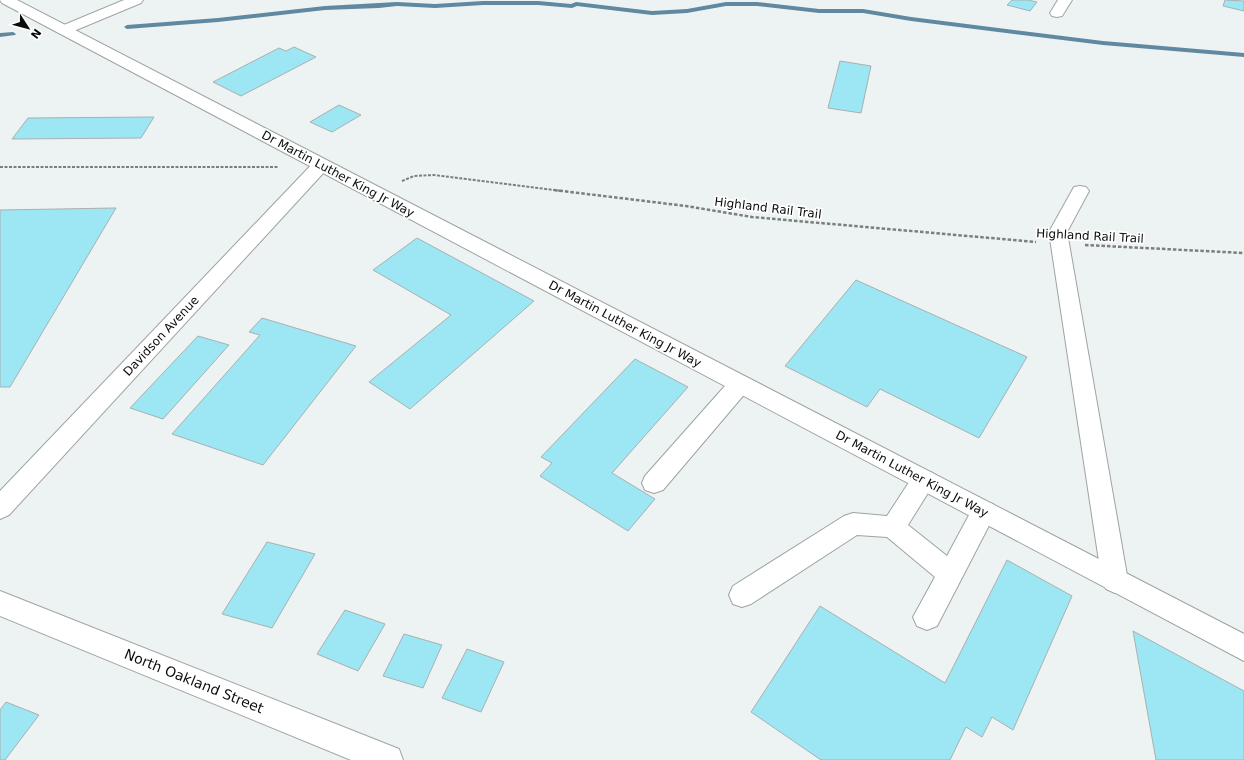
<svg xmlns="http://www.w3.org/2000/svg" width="1244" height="760" font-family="'DejaVu Sans',sans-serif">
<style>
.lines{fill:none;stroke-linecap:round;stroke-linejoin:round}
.stream{fill:#6088a0;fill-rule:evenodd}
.building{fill:#9ce7f3;stroke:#a9b0b1}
.minor-casing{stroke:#9da4a2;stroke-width:2}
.major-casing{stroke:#9da4a2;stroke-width:2}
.path-far1{stroke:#7a7f7e;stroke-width:2;stroke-dasharray:3 1.5;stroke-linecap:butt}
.path{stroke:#7a7f7e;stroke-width:2.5;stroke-dasharray:3.5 2;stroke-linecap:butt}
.minor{fill:#fff;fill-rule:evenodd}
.major{fill:#fff;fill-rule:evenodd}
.labels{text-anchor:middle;stroke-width:3.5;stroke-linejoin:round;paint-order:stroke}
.street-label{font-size:12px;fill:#0b0d0d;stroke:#fff}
.near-street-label{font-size:14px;fill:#0b0d0d;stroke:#fff}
</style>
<rect width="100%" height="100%" fill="#ecf3f2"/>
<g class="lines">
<path class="stream" d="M 483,1 L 538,1 L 571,4 L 576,2 L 652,11 L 687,9 L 726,2 L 757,2 L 819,9 L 863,9 L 911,17 L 1103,41 L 1244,53 L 1244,57 L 1103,45 L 911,21 L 863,13 L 819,13 L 757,6 L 726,6 L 687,13 L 652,15 L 577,6 L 572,8 L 538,5 L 483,5 L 435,8 L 397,6 L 379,8 L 325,10 L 218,22 L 127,29 L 124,27 L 127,25 L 218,18 L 325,6 L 397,2 L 435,4 Z
M 13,32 L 16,34 L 15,35 L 0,37 L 0,33 Z"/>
</g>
<path class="building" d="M 1012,0 L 1028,0 L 1037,2 L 1030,11 L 1007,5 Z
M 1225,0 L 1244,1 L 1244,11 L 1223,6 Z
M 294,47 L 316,57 L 241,96 L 213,82 L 279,48 L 286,51 Z
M 840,61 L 871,66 L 861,113 L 828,108 Z
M 339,105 L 361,115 L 332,132 L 310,122 Z
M 154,117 L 141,138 L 12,139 L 28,118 Z
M 116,208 L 10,387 L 0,387 L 0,210 Z
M 417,238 L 534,301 L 410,409 L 369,382 L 451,315 L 373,270 Z
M 856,280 L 1027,357 L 979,438 L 880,389 L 867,407 L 785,366 Z
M 262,318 L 356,346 L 263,465 L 172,434 L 260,335 L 249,332 Z
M 198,336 L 229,345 L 163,419 L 130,408 Z
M 635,359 L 688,387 L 612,473 L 655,499 L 628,531 L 540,476 L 552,463 L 541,457 Z
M 267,542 L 315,554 L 272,628 L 222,614 Z
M 1007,560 L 1072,596 L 1013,730 L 992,717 L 982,737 L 966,727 L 950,760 L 821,760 L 751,712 L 820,606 L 945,683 Z
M 345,610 L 385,624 L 358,671 L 317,654 Z
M 1133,631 L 1244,691 L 1244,760 L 1156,760 Z
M 404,634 L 442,645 L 423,688 L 383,676 Z
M 467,649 L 504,662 L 481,712 L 442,698 Z
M 6,702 L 39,715 L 5,760 L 0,760 L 0,710 Z"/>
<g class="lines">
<g class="minor-casing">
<path id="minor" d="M 124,0 L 143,0 L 141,3 L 69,33 L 64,34 L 59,33 L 57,30 L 59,27 Z
M 1058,0 L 1072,0 L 1062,16 L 1057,17 L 1052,16 L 1050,13 Z
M 321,160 L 327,161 L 330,165 L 327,169 L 9,515 L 0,519 L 0,491 L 315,161 Z
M 1080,186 L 1086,187 L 1089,191 L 1067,232 L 1128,581 L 1124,589 L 1115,593 L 1106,589 L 1102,581 L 1049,232 L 1074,187 Z
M 740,376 L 748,378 L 751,384 L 748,390 L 663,490 L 654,493 L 645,490 L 642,483 L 645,476 L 732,378 Z
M 924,470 L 933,473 L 936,480 L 908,525 L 947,556 L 975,504 L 984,501 L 993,504 L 996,512 L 937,626 L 927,630 L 917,626 L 913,617 L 935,577 L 887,537 L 857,535 L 751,604 L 742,607 L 733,604 L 729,595 L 733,586 L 844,516 L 853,513 L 887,516 L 915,473 Z
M 0,591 L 399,749 L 403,760 L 351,760 L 0,616 Z"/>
</g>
<g class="major-casing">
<path id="major" d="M 0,0 L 17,0 L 1244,634 L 1244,661 L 2,3 Z"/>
</g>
<path class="path-far1" d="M 0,167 L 279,167
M 402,181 L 414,176 L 434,175 L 562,191"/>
<path class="path" d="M 554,190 L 686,206 L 752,217 L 1036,242
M 1085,245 L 1244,253"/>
<use href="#minor" class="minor"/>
<use href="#major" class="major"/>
</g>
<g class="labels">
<g class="street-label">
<text transform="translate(338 174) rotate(28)" y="4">Dr Martin Luther King Jr Way</text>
<text transform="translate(768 208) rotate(7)" y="4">Highland Rail Trail</text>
<text transform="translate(1090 236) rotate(3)" y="4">Highland Rail Trail</text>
<text transform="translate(625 324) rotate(28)" y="4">Dr Martin Luther King Jr Way</text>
<text transform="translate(161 336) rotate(-47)" y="4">Davidson Avenue</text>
<text transform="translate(912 474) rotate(28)" y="4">Dr Martin Luther King Jr Way</text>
</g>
<g class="near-street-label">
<text transform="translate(194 681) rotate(22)" y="5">North Oakland Street</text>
</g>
</g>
<g transform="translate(28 28) rotate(126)" stroke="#ffffff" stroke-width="3" paint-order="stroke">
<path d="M0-3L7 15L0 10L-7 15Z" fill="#0b0d0d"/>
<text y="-6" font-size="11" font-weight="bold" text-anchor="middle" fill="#0b0d0d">N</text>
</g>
</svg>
